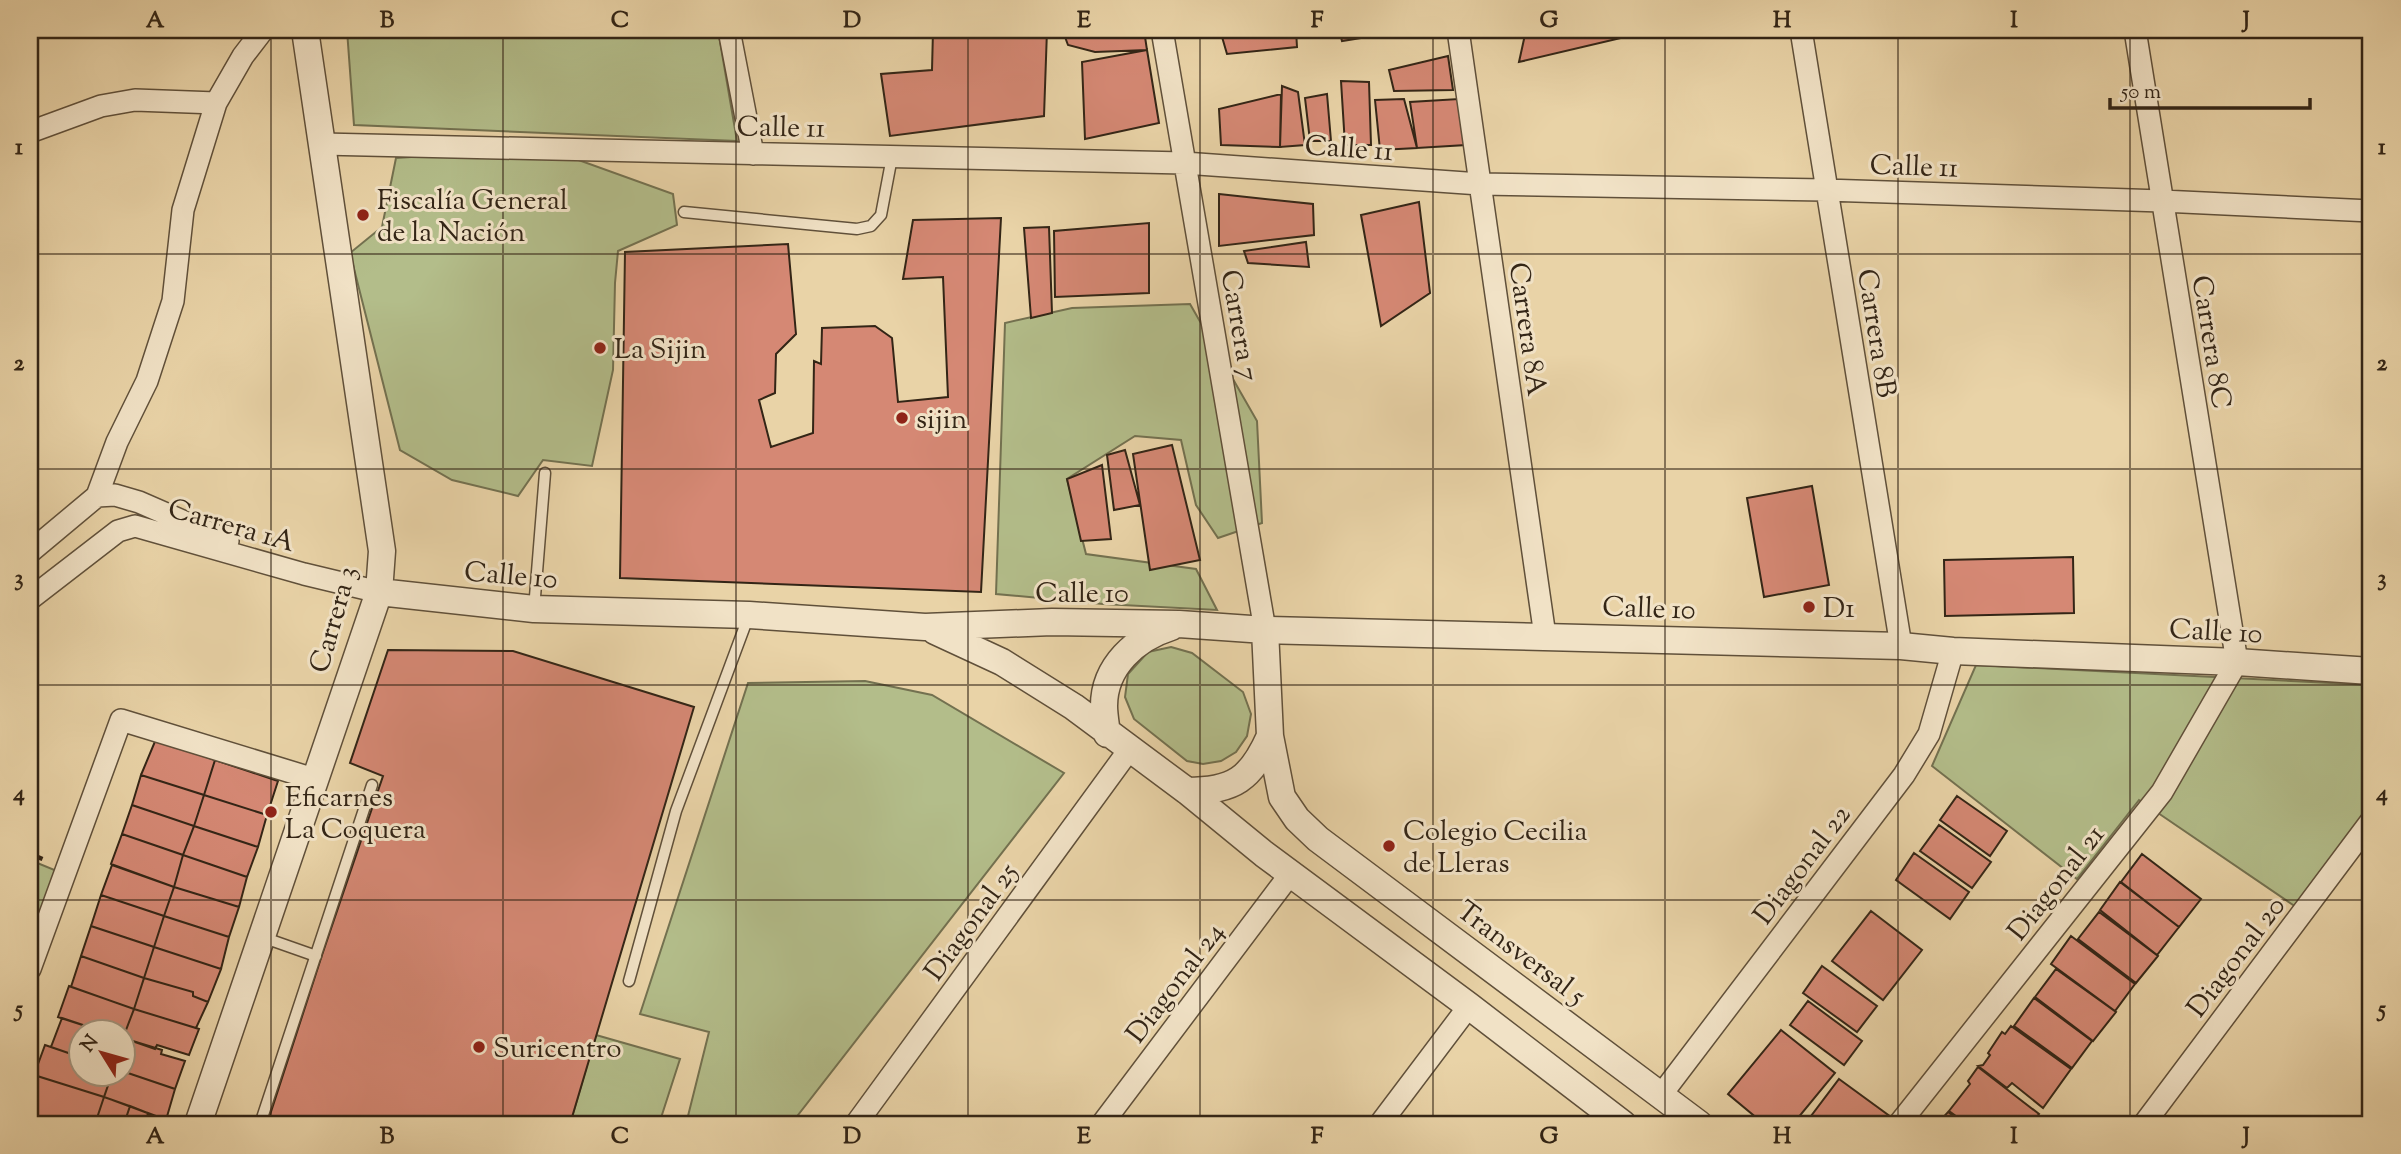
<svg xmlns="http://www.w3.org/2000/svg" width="2401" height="1154" font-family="'Sorts Mill Goudy',serif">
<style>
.green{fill:#b3bd8a;stroke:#737150;stroke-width:2}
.building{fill:#d58874;stroke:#332516;stroke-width:2}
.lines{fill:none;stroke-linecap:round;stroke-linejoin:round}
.service-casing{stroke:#60503a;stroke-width:13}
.minor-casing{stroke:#60503a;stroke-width:24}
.tertiary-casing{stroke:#60503a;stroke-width:29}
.path{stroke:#332516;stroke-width:4.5;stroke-dasharray:5 3.5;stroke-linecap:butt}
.service{stroke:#f1e2c6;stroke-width:10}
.minor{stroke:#f1e2c6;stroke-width:21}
.tertiary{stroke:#f1e2c6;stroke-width:26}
.grid{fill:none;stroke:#332516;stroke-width:2;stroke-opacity:0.55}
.poi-dot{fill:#8f2418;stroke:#f1e2c6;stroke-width:2.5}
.labels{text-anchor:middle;stroke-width:6;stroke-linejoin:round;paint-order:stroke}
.street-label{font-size:28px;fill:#332516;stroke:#f1e2c6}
.poi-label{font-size:28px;fill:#332516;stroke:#f1e2c6;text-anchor:start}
.neatline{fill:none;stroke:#332516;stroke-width:2.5}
.grid-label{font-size:23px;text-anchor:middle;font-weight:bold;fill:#332516}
</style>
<rect width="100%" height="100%" fill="#e9d3a7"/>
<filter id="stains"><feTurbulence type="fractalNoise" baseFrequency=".00286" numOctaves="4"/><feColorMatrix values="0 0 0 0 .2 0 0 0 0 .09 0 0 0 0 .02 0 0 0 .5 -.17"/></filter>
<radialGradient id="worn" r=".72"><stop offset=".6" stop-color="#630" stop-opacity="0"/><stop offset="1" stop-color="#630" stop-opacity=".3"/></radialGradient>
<path class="green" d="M 347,30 L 718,30 L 737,141 L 354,125 Z
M 443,155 L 573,158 L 673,194 L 677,225 L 618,251 L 615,283 L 613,370 L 592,466 L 543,460 L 518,496 L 452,480 L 400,450 L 350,253 L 382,227 L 396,158 Z
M 1190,304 L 1257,421 L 1262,523 L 1218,538 L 1196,505 L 1181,440 L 1135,436 L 1067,479 L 1086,554 L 1196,569 L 1217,610 L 1103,604 L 996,594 L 1005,323 L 1072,308 Z
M 1171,647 L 1192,653 L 1243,692 L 1251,714 L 1247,736 L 1236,752 L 1221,761 L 1203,764 L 1187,761 L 1134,719 L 1125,697 L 1128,674 L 1148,652 Z
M 1976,665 L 2371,685 L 2371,807 L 2296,907 L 2139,800 L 2077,879 L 1932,766 Z
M 865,681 L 932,695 L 1064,773 L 791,1124 L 686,1124 L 709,1032 L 640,1014 L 748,683 Z
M 30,860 L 57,871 L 30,945 Z
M 596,1035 L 680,1059 L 659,1124 L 570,1124 Z"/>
<path class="building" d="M 944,30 L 1047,30 L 1044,116 L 890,136 L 881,74 L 932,70 L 933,31 Z
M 1066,30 L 1144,30 L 1147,50 L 1095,52 L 1068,45 L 1065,37 Z
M 1220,30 L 1296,30 L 1297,47 L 1227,54 Z
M 1339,30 L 1410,30 L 1342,41 Z
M 1526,30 L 1641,30 L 1642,33 L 1519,62 Z
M 1147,50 L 1159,123 L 1085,139 L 1082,62 Z
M 1448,56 L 1453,90 L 1394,91 L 1389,70 Z
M 1341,81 L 1369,82 L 1371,145 L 1345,145 Z
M 1282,86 L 1298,92 L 1305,145 L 1280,147 Z
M 1281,94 L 1280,147 L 1221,145 L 1219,109 Z
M 1327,94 L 1331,141 L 1310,141 L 1305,98 Z
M 1404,99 L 1417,148 L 1380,150 L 1375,100 Z
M 1459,99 L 1466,145 L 1417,148 L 1410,102 Z
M 1219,194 L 1313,204 L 1314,235 L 1219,246 Z
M 1419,202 L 1430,293 L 1381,326 L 1361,215 Z
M 1001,218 L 981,592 L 620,578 L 625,252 L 788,244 L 796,334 L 776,354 L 775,393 L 759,400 L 771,447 L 813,433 L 814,361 L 821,364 L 822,328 L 875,326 L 892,338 L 898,402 L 948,397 L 943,277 L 903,279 L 913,220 Z
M 1149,223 L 1149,293 L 1055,297 L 1054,231 Z
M 1049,227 L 1052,313 L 1031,318 L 1024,228 Z
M 1306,242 L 1309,267 L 1248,263 L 1244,251 Z
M 1172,445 L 1200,560 L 1150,570 L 1133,454 Z
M 1125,450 L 1140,505 L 1114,510 L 1107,455 Z
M 1102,465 L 1111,539 L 1081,541 L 1067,479 Z
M 1812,486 L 1829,585 L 1764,597 L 1747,498 Z
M 2073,557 L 2074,613 L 1945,616 L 1944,560 Z
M 388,650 L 513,651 L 694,707 L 570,1124 L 267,1124 L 322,955 L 383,776 L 350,763 Z
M 156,739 L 215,760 L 204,795 L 141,775 Z
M 215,760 L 278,781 L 267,815 L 204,795 Z
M 141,775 L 204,795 L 194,826 L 132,805 Z
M 204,795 L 267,815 L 258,847 L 194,826 Z
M 1957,796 L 2007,831 L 1990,856 L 1940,820 Z
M 132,805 L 194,826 L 183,855 L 122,834 Z
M 1939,825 L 1991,862 L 1972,888 L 1920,851 Z
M 194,826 L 258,847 L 247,877 L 183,855 Z
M 122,834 L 183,855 L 174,887 L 111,864 Z
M 1914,853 L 1969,892 L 1950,919 L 1896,880 Z
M 2142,854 L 2201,899 L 2179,927 L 2121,882 Z
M 183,855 L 247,877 L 239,907 L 174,887 Z
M 112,865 L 174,887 L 164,916 L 101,895 Z
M 2120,882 L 2179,927 L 2157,955 L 2100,910 Z
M 174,887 L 239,907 L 229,937 L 164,916 Z
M 101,895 L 164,916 L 154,947 L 91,926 Z
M 1871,911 L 1922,950 L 1883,1000 L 1832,961 Z
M 2099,912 L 2158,956 L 2136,983 L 2078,939 Z
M 164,916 L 229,937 L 221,969 L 154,947 Z
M 91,926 L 154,947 L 144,978 L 81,956 Z
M 2071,936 L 2135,984 L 2115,1011 L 2051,964 Z
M 154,947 L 221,969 L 208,1002 L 193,996 L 193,992 L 144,978 Z
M 81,956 L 144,978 L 134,1009 L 71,987 Z
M 1822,966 L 1877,1006 L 1857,1032 L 1803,993 Z
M 2056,969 L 2116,1012 L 2093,1041 L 2035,997 Z
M 144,978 L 193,992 L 193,996 L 208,1002 L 196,1028 L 134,1009 Z
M 69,986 L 134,1009 L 123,1038 L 122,1032 L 104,1032 L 58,1017 Z
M 2034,998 L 2092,1041 L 2072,1068 L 2014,1026 Z
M 1808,1001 L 1862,1041 L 1844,1065 L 1790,1025 Z
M 134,1009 L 199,1029 L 189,1055 L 157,1045 L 155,1049 L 123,1038 Z
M 62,1018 L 104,1032 L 80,1032 L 80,1057 L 51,1047 Z
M 2011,1026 L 2071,1069 L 2043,1108 L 2012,1083 L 2007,1088 L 1978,1066 L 1983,1065 L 1990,1055 L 1988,1053 L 2002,1032 L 2005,1034 Z
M 1781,1030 L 1835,1073 L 1793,1124 L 1764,1124 L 1728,1094 Z
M 123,1038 L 162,1050 L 161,1054 L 185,1061 L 175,1089 L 122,1071 Z
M 45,1045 L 80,1057 L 80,1074 L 112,1074 L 104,1097 L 34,1075 Z
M 1978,1067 L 2039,1114 L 2031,1124 L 1967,1124 L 1949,1111 L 1970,1084 L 1968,1081 Z
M 122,1071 L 175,1089 L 166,1120 L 104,1097 L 112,1074 L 122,1074 Z
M 34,1075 L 104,1097 L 95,1124 L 58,1124 L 30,1116 L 30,1088 Z
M 1839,1079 L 1891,1117 L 1886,1124 L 1805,1124 Z
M 104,1097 L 130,1106 L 124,1124 L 95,1124 Z
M 130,1106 L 148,1113 L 145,1124 L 124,1124 Z
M 1948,1112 L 1964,1124 L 1937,1124 Z
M 148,1113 L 177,1124 L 145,1124 Z"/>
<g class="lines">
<g class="service-casing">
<path id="service" d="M 684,212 L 857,229 L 871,226 L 881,215 L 892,157
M 534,609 L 545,473
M 262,937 L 316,956
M 629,981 L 676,811 L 749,615
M 260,1124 L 372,785"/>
</g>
<g class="minor-casing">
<path id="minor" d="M 729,30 L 753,154
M 1162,30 L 1265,630
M 1458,30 L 1545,636
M 1801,30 L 1901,646
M 30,132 L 101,106 L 135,100 L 216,103
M 322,144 L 1184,163 L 1480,184 L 1825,190 L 2162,201 L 2371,211
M 97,496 L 117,442 L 147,381 L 173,301 L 183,210 L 216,103 L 243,56 L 263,30
M 30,552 L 97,496 L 115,495 L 139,502 L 228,541
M 30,599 L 118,531 L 135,526 L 304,574 L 379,592
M 30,969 L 121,720 L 314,779
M 1661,1095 L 1904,775 L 1929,734 L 1953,651
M 856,1124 L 1129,750
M 1102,1124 L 1291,873
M 1380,1124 L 1469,1006
M 1899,1124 L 2162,792 L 2237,662 L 2135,30
M 2144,1124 L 2371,821"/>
</g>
<g class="tertiary-casing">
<path id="tertiary" d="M 379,592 L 534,609 L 749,615 L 925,627 L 1052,622 L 1179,624 L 1265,630 L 1901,646 L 1953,651 L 2237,662 L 2371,671
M 1265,630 L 1270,736 L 1282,797 L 1297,819 L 1318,839 L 1699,1124
M 935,631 L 1002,662 L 1074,707 L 1187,791 L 1264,854 L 1469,1006 L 1623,1124
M 1107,734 C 1106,725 1104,715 1104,706 C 1104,666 1136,638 1171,627
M 1187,791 C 1234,791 1251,779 1270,736
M 198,1124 L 379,592 L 382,551 L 305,30"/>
</g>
<path class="path" d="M 30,854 L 45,860"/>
<use href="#service" class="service"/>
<use href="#minor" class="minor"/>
<use href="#tertiary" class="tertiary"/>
</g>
<path class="grid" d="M 271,30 L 271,1124M 503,30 L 503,1124M 736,30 L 736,1124M 968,30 L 968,1124M 1200,30 L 1200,1124M 1433,30 L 1433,1124M 1665,30 L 1665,1124M 1898,30 L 1898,1124M 2130,30 L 2130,1124M 30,254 L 2371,254M 30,469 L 2371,469M 30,685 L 2371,685M 30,900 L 2371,900"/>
<g class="poi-dot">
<circle cx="363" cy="215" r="7"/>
<circle cx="600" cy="348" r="7"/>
<circle cx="902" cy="418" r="7"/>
<circle cx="1809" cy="607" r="7"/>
<circle cx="271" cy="812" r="7"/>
<circle cx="1389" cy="846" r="7"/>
<circle cx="479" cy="1047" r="7"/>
</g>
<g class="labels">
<g class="street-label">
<text transform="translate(781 126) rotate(1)" y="10">Calle 11</text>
<text transform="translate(1349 147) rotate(4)" y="10">Calle 11</text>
<text transform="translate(1914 165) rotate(2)" y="10">Calle 11</text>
<text transform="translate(1241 325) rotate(80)" y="10">Carrera 7</text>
<text transform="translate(1529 329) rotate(82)" y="10">Carrera 8A</text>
<text transform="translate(1878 333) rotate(81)" y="10">Carrera 8B</text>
<text transform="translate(2213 342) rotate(81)" y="10">Carrera 8C</text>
<text transform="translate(232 524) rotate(16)" y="10">Carrera 1A</text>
<text transform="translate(511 574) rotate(5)" y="10">Calle 10</text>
<text x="1082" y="602">Calle 10</text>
<text transform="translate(1649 607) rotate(2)" y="10">Calle 10</text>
<text transform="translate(332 619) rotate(-74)" y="10">Carrera 3</text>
<text transform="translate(2216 630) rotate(3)" y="10">Calle 10</text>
<text transform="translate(1801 864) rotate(-53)" y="10">Diagonal 22</text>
<text transform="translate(2055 882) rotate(-52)" y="10">Diagonal 21</text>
<text transform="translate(970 921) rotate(-54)" y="10">Diagonal 25</text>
<text transform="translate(1522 952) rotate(37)" y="10">Transversal 5</text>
<text transform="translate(2235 956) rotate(-53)" y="10">Diagonal 20</text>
<text transform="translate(1174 982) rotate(-53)" y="10">Diagonal 24</text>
</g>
<g class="poi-label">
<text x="377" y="209">Fiscalía General<tspan x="377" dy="32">de la Nación</tspan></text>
<text x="614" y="358">La Sijin</text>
<text x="916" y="428">sijin</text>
<text x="1823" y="617">D1</text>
<text x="285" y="806">Eficarnes<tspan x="285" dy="32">La Coquera</tspan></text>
<text x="1403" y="840">Colegio Cecilia<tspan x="1403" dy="32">de Lleras</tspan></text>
<text x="493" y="1057">Suricentro</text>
</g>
</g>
<rect width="2401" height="1154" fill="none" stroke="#e9d3a7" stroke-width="77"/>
<g transform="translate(102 1053) rotate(307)"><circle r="33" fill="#f1e2c6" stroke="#a59680" stroke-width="2"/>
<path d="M0-5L12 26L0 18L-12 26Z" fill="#8f2418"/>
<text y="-10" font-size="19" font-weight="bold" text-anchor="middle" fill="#332516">N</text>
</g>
<path d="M2110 98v10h200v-10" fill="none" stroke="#332516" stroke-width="3.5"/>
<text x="2121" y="98" font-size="21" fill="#332516" stroke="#f1e2c6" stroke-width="5" paint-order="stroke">50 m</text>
<rect x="38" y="38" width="2324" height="1078" class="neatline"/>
<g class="grid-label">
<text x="155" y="27">A</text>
<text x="387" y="27">B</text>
<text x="620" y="27">C</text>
<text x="852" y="27">D</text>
<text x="1084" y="27">E</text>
<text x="1317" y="27">F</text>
<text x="1549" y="27">G</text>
<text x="1782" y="27">H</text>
<text x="2014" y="27">I</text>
<text x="2246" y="27">J</text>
<text x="19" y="154">1</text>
<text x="2382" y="154">1</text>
<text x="19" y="370">2</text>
<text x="2382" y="370">2</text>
<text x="19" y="585">3</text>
<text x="2382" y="585">3</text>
<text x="19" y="800">4</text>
<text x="2382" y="800">4</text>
<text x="19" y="1016">5</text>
<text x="2382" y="1016">5</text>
<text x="155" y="1143">A</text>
<text x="387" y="1143">B</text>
<text x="620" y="1143">C</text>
<text x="852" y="1143">D</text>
<text x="1084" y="1143">E</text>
<text x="1317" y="1143">F</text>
<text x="1549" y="1143">G</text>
<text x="1782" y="1143">H</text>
<text x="2014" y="1143">I</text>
<text x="2246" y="1143">J</text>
</g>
<rect width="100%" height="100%" filter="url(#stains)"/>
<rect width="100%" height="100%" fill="url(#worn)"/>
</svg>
